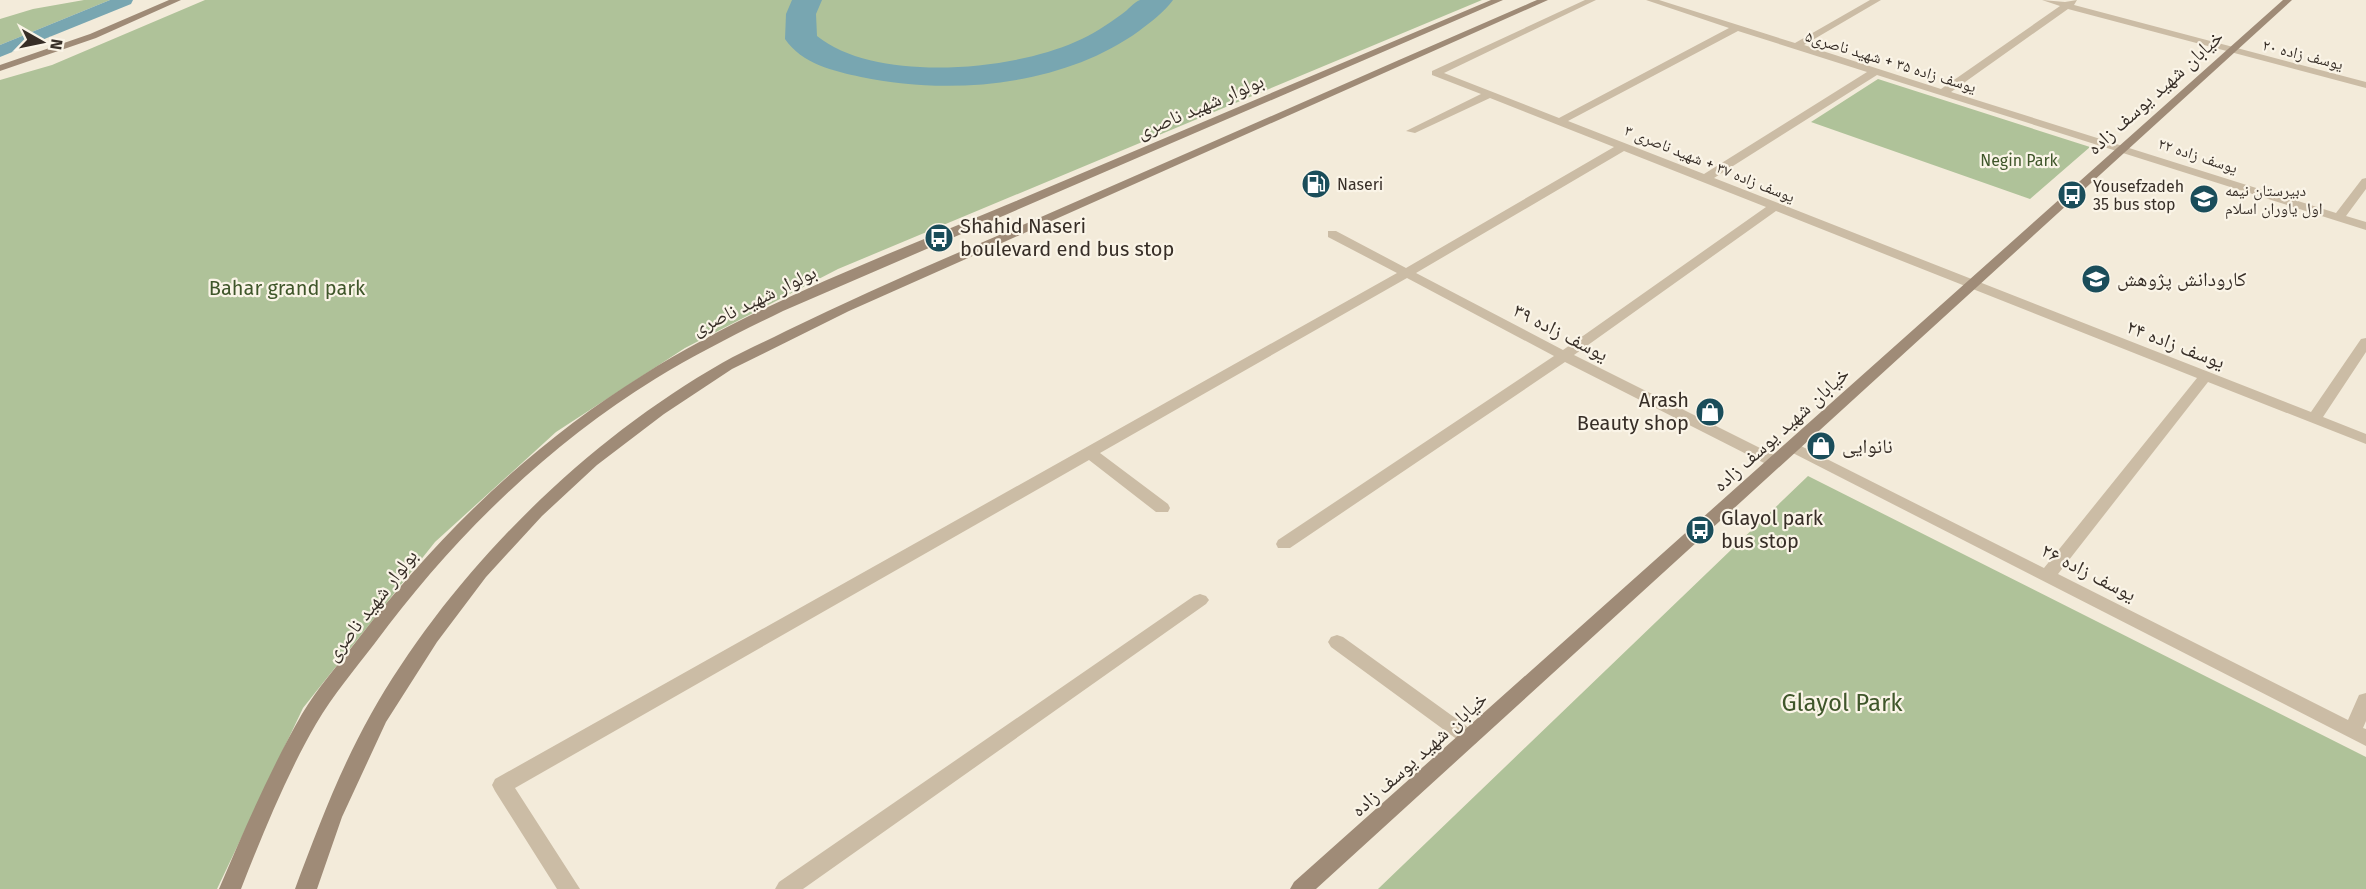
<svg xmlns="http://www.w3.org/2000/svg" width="2366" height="889" font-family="'Fira Sans','Noto Naskh Arabic',sans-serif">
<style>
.green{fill:#afc299}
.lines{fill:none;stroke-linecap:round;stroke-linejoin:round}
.canal{fill:#78a6b1;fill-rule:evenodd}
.river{fill:#78a6b1;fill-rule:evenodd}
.street{fill:#cbbca5;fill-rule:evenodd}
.secondary{fill:#9f8b77;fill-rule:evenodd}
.labels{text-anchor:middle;stroke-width:4.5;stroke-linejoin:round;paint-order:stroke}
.far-street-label{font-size:16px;fill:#372e27;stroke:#faf4e7}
.far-park-label{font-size:16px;fill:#3f562a;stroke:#faf4e7}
.far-poi-label{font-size:16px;fill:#372e27;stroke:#faf4e7;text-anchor:start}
.street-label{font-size:20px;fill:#372e27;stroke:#faf4e7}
.poi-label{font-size:20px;fill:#372e27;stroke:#faf4e7;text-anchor:start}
.park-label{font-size:20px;fill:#3f562a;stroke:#faf4e7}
.near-park-label{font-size:24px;fill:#3f562a;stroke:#faf4e7}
</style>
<rect width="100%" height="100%" fill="#f3ebda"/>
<path class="green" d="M 84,0 L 110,0 L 0,45 L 0,19 L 33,9 Z
M 205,0 L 1482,0 L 838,269 L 685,348 L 556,432 L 435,542 L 303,708 L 217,889 L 0,889 L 0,80 L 52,65 Z
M 1878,79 L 2090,147 L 2030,199 L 1811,122 Z
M 1808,476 L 2366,757 L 2366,889 L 1378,889 Z"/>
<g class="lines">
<path class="canal" d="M 110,0 L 133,0 L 131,4 L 0,57 L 0,45 Z"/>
<path class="river" d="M 792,0 L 822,0 L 816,14 L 817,36 C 875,83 1010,71 1075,42 C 1092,35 1107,25 1122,14 C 1128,10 1134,2 1140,0 C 1149,0 1164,0 1173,0 C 1164,12 1151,22 1139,31 C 1063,86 951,96 861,77 C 834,71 802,64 785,39 L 786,14 Z"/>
<path class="street" d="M 1585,0 L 1596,0 L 1444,73 L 1559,118 L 1729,28 L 1646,0 L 1659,0 L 1795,43 L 1870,0 L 1881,0 L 1804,45 L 1941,89 L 2060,6 L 2042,0 L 2065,2 L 2077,0 L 2074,5 L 2366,82 L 2366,88 L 2068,9 L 1951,92 L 2336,213 L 2362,179 L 2366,178 L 2366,189 L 2346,216 L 2366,222 L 2366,230 L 1877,75 L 1714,178 L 2311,412 L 2361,339 L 2366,338 L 2366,352 L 2323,417 L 2366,434 L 2366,444 L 2208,382 L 2058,574 L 2348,720 L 2359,695 L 2366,693 L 2366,721 L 2363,728 L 2366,729 L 2366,746 L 1787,450 L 1784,447 L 1787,444 L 1797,444 L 2044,568 L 2197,378 L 1776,211 L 1574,355 L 1780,458 L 1783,462 L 1780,466 L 1770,466 L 1565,362 L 1290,548 L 1278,548 L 1276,544 L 1278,540 L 1554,356 L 1407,278 L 1100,453 L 1168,504 L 1170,508 L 1168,512 L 1156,512 L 1089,460 L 515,788 L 580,889 L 557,889 L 495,791 L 492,785 L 495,779 L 1397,273 L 1328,237 L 1328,231 L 1336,231 L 1406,268 L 1614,147 L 1490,98 L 1415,133 L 1406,131 L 1481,94 L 1432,75 L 1432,71 ZM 1738,31 L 1867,72 L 1704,174 L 1568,121 ZM 1624,151 L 1766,207 L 1563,350 L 1416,273 Z
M 1200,594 L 1206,596 L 1209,600 L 1206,604 L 803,889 L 775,889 L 779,882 L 1194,596 Z
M 1337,635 L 1343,637 L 1476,733 L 1479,738 L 1476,743 L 1469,746 L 1462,743 L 1331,647 L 1328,642 L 1331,637 Z"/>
<path class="secondary" d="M 169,0 L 181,0 L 96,38 L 0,71 L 0,65 L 90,34 Z
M 1491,0 L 1503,0 L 783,311 C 740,332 696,354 655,379 C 545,447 451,540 375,643 C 355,669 333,695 316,724 C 286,776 263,833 241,889 L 219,889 C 244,830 270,770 302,714 C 317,689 337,666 355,643 C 435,538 530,445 643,375 C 759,302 890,254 1016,201 C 1174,134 1333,67 1491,0 Z
M 1537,0 L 1548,0 L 849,311 L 732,369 L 664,414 L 597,465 L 542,516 L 486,577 L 437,642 L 386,722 L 342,817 L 317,889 L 295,889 C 317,830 340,769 371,714 C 451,573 582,443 722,363 C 743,351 765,342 786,331 C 870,290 955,254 1041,217 C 1206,145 1371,72 1537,0 Z
M 2283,0 L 2292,0 L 1316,889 L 1290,889 L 1294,882 Z"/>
</g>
<defs>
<g id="fuel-disc" transform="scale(1.5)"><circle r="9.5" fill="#1a4d5a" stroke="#faf4e7"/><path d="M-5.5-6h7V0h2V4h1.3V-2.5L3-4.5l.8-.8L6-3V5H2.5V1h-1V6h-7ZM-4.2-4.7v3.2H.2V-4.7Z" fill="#fff"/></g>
<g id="bus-disc" transform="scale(1.5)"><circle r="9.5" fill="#1a4d5a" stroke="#faf4e7"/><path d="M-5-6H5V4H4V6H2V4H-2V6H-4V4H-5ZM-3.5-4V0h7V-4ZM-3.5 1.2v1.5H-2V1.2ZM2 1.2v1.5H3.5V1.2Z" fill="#fff"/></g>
<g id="school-disc" transform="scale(1.5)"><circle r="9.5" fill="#1a4d5a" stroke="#faf4e7"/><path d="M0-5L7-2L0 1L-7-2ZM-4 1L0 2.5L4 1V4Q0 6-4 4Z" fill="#fff"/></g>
<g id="shop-disc" transform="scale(1.5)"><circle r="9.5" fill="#1a4d5a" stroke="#faf4e7"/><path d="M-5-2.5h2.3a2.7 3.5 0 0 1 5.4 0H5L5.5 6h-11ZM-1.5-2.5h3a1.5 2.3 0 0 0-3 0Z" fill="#fff"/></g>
</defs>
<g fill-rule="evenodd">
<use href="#fuel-disc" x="1316" y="184"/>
<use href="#bus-disc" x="2072" y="195"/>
<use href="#school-disc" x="2204" y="199"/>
<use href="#bus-disc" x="939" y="238"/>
<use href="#school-disc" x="2096" y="279"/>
<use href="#shop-disc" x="1710" y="412"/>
<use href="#shop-disc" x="1821" y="446"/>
<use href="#bus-disc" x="1700" y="530"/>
</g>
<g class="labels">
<g class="far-street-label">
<text transform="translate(2303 54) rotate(14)" y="6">یوسف زاده ۲۰</text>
<text transform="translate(1891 61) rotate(17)" y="6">یوسف زاده ۳۵ + شهید ناصری۵</text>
<text transform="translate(2198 155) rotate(18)" y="6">یوسف زاده ۲۲</text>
<text transform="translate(1710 163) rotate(22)" y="6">یوسف زاده ۳۷ + شهید ناصری ۳</text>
</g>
<g class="far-park-label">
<text x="2019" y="166">Negin Park</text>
</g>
<g class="far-poi-label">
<text x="1337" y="190">Naseri</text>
<text x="2093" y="192">Yousefzadeh<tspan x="2093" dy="18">35 bus stop</tspan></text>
<text x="2225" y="196">دبیرستان نیمه<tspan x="2225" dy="18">اول یاوران اسلام</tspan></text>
</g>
<g class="street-label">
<text transform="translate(2155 92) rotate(-42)" y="7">خیابان شهید یوسف زاده</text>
<text transform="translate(1200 106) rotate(-23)" y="7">بولوار شهید ناصری</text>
<text transform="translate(754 300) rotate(-26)" y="7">بولوار شهید ناصری</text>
<text transform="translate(1561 332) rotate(27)" y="7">یوسف زاده ۳۹</text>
<text transform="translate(2176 344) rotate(21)" y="7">یوسف زاده ۲۴</text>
<text transform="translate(1781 429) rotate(-42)" y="7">خیابان شهید یوسف زاده</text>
<text transform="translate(2089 572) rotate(27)" y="7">یوسف زاده ۲۶</text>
<text transform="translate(371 605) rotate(-52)" y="7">بولوار شهید ناصری</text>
<text transform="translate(1419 754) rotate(-42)" y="7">خیابان شهید یوسف زاده</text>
</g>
<g class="poi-label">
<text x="960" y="233">Shahid Naseri<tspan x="960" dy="23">boulevard end bus stop</tspan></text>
<text x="2117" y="286">کارودانش پژوهش</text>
<text x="1689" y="407" text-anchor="end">Arash<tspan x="1689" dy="23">Beauty shop</tspan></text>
<text x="1842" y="453">نانوایی</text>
<text x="1721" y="525">Glayol park<tspan x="1721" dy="23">bus stop</tspan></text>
</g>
<g class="park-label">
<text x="287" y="295">Bahar grand park</text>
</g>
<g class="near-park-label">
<text x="1842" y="711">Glayol Park</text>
</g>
</g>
<g transform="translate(42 42) rotate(99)" stroke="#faf4e7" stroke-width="4.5" paint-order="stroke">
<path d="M0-4.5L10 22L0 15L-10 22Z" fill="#372e27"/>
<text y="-9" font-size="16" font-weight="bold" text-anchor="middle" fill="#372e27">N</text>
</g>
</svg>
